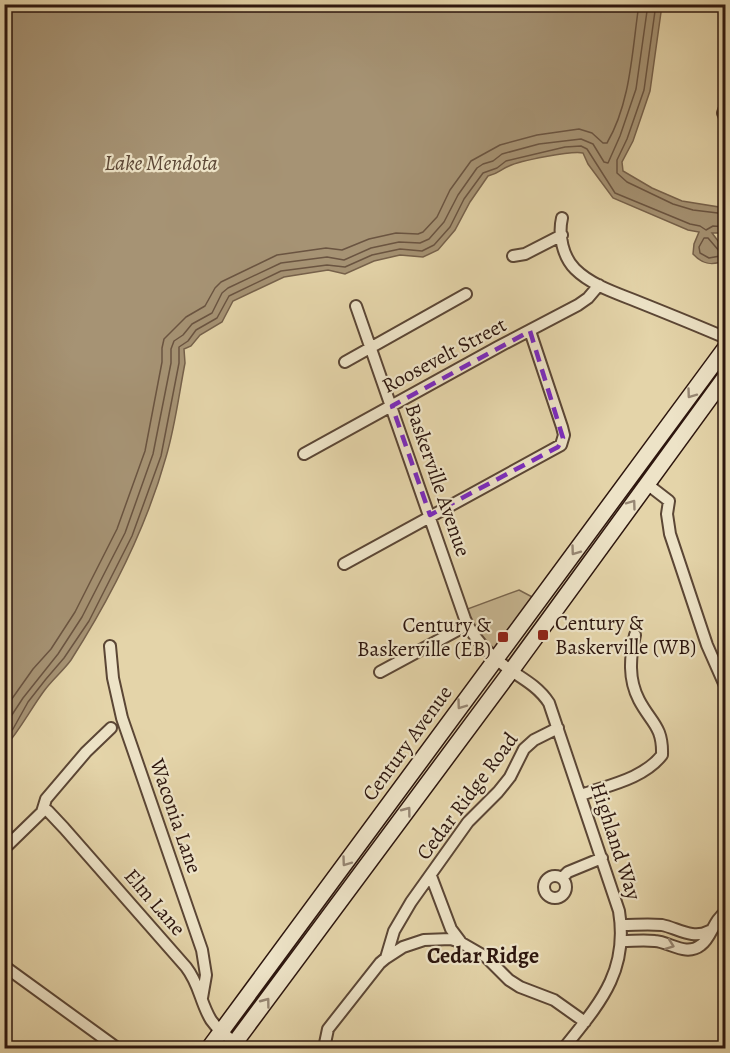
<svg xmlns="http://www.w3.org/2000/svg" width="730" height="1053" font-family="Alegreya,serif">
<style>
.green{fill:#c5b48f;stroke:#79654e;stroke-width:1.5}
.water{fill:#a69374;stroke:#76614b;stroke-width:1.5}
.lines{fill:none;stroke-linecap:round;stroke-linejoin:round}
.shore{stroke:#6a5441;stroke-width:1.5}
.minor-casing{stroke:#5b4635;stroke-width:14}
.secondary-casing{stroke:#2d160e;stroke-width:18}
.minor{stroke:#ede3c7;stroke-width:10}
.secondary{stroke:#ede3c7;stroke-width:15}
.oneway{stroke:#978774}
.marked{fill:none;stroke:#7b2cbf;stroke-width:4.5;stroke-dasharray:12 8;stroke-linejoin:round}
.poi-dot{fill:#8f2418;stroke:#ede3c7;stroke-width:2}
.labels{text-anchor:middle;stroke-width:4.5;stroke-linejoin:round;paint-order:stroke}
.street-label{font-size:21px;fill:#2d160e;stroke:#ede3c7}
.poi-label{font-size:21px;fill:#2d160e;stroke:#ede3c7;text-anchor:start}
.water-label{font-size:22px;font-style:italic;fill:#5d4837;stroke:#ede3c7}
.neighbourhood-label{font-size:22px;font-weight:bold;fill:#2d160e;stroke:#ede3c7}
</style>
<rect width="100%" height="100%" fill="#e4d4a9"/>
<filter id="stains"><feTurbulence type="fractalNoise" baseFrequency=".00333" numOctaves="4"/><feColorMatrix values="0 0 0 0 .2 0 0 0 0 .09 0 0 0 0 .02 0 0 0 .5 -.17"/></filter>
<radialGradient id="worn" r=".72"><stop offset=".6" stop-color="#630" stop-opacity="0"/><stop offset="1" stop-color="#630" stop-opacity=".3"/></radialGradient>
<path class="green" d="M 519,590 L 538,600 L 496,658 L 462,611 Z"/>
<path class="water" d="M 5,4 L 662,5 L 650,91 L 633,141 L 622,162 L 623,171 L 652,188 L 682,201 L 725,208 L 725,233 L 712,233 L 725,250 L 725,260 C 713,266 703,265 693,254 L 694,244 L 699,232 L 688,230 L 613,198 L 588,164 L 583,153 C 573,150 519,161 509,166 C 499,170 500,173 488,176 L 470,202 L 455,230 L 438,250 L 423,257 L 400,255 L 374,261 L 345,274 L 328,270 L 284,277 L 233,301 L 222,322 L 200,335 L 191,346 L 184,349 L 185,363 C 179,394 175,427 166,457 C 146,529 111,597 71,660 C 63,671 52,680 44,691 C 30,710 20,730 5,747 Z"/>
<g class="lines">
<path class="shore" d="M 656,4 L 644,90 L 627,139 L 617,160 L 617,173 L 627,182 L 673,204 L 693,210 L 726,214
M 704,238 L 708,238 L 720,252 L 720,256 L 709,258 L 700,253 L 699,247 Z
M 4,710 L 33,669 L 51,649 L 75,612 L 117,529 L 145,451 L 162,362 L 162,348 L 164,339 L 186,317 L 205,306 L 215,288 L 221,282 L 277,255 L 326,248 L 342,250 L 369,239 L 396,233 L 418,234 L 423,232 L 437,217 L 450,190 L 471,161 L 500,145 L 537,135 L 579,129 L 592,133 L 603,143 L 607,143 C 631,102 632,50 639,4
M 4,727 L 23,698 L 58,654 L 82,617 L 125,533 L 153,454 L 171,363 L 171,349 L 174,341 L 183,335 L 192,324 L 212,313 L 222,293 L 228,288 L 281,263 L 327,257 L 344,260 L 371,248 L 399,242 L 420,243 L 429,239 L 444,222 L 458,195 L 477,168 L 483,164 L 493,161 L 502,154 L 539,144 L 581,139 L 593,144 L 604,162 L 608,163 L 620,136 L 636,89 L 648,4
M 4,738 L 13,729 L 28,702 L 46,679 L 64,658 L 89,621 L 132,536 L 161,456 L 179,363 L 179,347 L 188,341 L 196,330 L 217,318 L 229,296 L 281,271 L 327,265 L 345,267 L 372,255 L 400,249 L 422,251 L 434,245 L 450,227 L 464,199 L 483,173 L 497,168 L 506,161 L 565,147 L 581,146 L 587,149 L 615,193 L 690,224 L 700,226 L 706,230 L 713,226 L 726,227"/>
<g class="minor-casing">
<path id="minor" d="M 726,105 L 723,113 L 726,120
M 562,218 C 558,235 563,257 575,269 C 591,285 616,293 636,301 C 666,313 696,325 726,338
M 513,256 L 525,254 L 562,235
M 356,306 L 465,619 C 475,642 493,658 513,672 C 527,681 540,689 549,703 L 619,911 C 629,972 599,1004 564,1048
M 345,362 L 466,294
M 304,454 L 498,347 L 578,305 L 588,298 L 599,285
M 647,484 L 669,501 L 667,514 L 670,534 L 707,645 L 726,688
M 344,564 L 561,445 L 564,435 L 562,427 L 530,331
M 110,646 L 113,678 L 122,718 L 202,950 L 206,975 L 202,998
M 380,672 L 467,625
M 581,795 C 609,785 643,779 662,755 C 663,726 651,723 639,700 C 628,679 630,657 635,635
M 44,808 L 48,811 L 64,828 L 186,967 C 200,985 200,1002 211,1020 C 219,1032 232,1040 243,1048
M 4,849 L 42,812 L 46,799 L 86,752 L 111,728
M544 887a11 11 0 1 1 22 0a11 11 0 1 1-22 0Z
M 431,876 L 451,929 L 460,941
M 562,878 L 568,872 L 602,858
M 622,925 C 635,925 648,924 662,925 C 677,928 693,940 709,931
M 622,941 C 633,941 644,940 655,941 C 670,942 686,957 701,945 C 712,937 713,920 726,912
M 386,958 L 403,947 L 424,940 L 451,939 L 460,942 L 486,957 L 509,980 L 520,987 L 554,1000 L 585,1022
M 4,966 L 117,1048
M 324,1048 L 328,1029 L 380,963 L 386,958 L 394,931 L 411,902 L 468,822 L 498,792 L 510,777 L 524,749 L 534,740 L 558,728"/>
</g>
<g class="secondary-casing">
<path id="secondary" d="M 209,1048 L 726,347
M 231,1048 L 511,671 L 726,376"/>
</g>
<use href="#minor" class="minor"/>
<use href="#secondary" class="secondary"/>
</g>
<defs><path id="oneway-chevron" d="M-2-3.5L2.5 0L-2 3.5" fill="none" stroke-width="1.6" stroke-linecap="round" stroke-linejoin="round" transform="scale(1.5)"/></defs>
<g class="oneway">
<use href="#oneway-chevron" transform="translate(691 394) rotate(126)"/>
<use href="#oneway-chevron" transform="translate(632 504) rotate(-54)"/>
<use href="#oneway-chevron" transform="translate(575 551) rotate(126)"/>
<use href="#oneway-chevron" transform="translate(461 705) rotate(126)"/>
<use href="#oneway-chevron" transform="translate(407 811) rotate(-53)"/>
<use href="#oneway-chevron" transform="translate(346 862) rotate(126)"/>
<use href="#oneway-chevron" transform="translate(670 945) rotate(20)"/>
<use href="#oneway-chevron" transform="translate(266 1002) rotate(-53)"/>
</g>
<path class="marked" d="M 530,331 L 563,438 L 558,447 L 430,515 L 392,406 Z"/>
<g class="poi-dot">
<rect x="537" y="629" width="12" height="12" rx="3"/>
<rect x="497" y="631" width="12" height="12" rx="3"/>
</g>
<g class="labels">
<g class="street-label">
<text transform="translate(444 355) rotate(-28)" y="7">Roosevelt Street</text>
<text transform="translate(438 480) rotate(71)" y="7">Baskerville Avenue</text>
<text transform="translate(407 743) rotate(-54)" y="7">Century Avenue</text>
<text transform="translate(467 796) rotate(-53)" y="7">Cedar Ridge Road</text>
<text transform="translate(176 816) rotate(71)" y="7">Waconia Lane</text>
<text transform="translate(616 841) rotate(72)" y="7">Highland Way</text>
<text transform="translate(155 902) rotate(49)" y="7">Elm Lane</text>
</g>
<g class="poi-label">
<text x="555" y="630">Century &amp;<tspan x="555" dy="24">Baskerville (WB)</tspan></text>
<text x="491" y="632" text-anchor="end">Century &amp;<tspan x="491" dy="24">Baskerville (EB)</tspan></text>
</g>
<g class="water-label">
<text x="161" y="170">Lake Mendota</text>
</g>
<g class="neighbourhood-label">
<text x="483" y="963">Cedar Ridge</text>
</g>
</g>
<rect width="730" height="1053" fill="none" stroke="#e4d4a9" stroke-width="24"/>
<rect x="6" y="6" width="718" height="1041" fill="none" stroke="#2d160e" stroke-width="3"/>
<rect x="12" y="12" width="706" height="1029" fill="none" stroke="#2d160e" stroke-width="1.5"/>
<rect width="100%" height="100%" filter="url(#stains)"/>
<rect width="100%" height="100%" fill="url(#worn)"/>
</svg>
